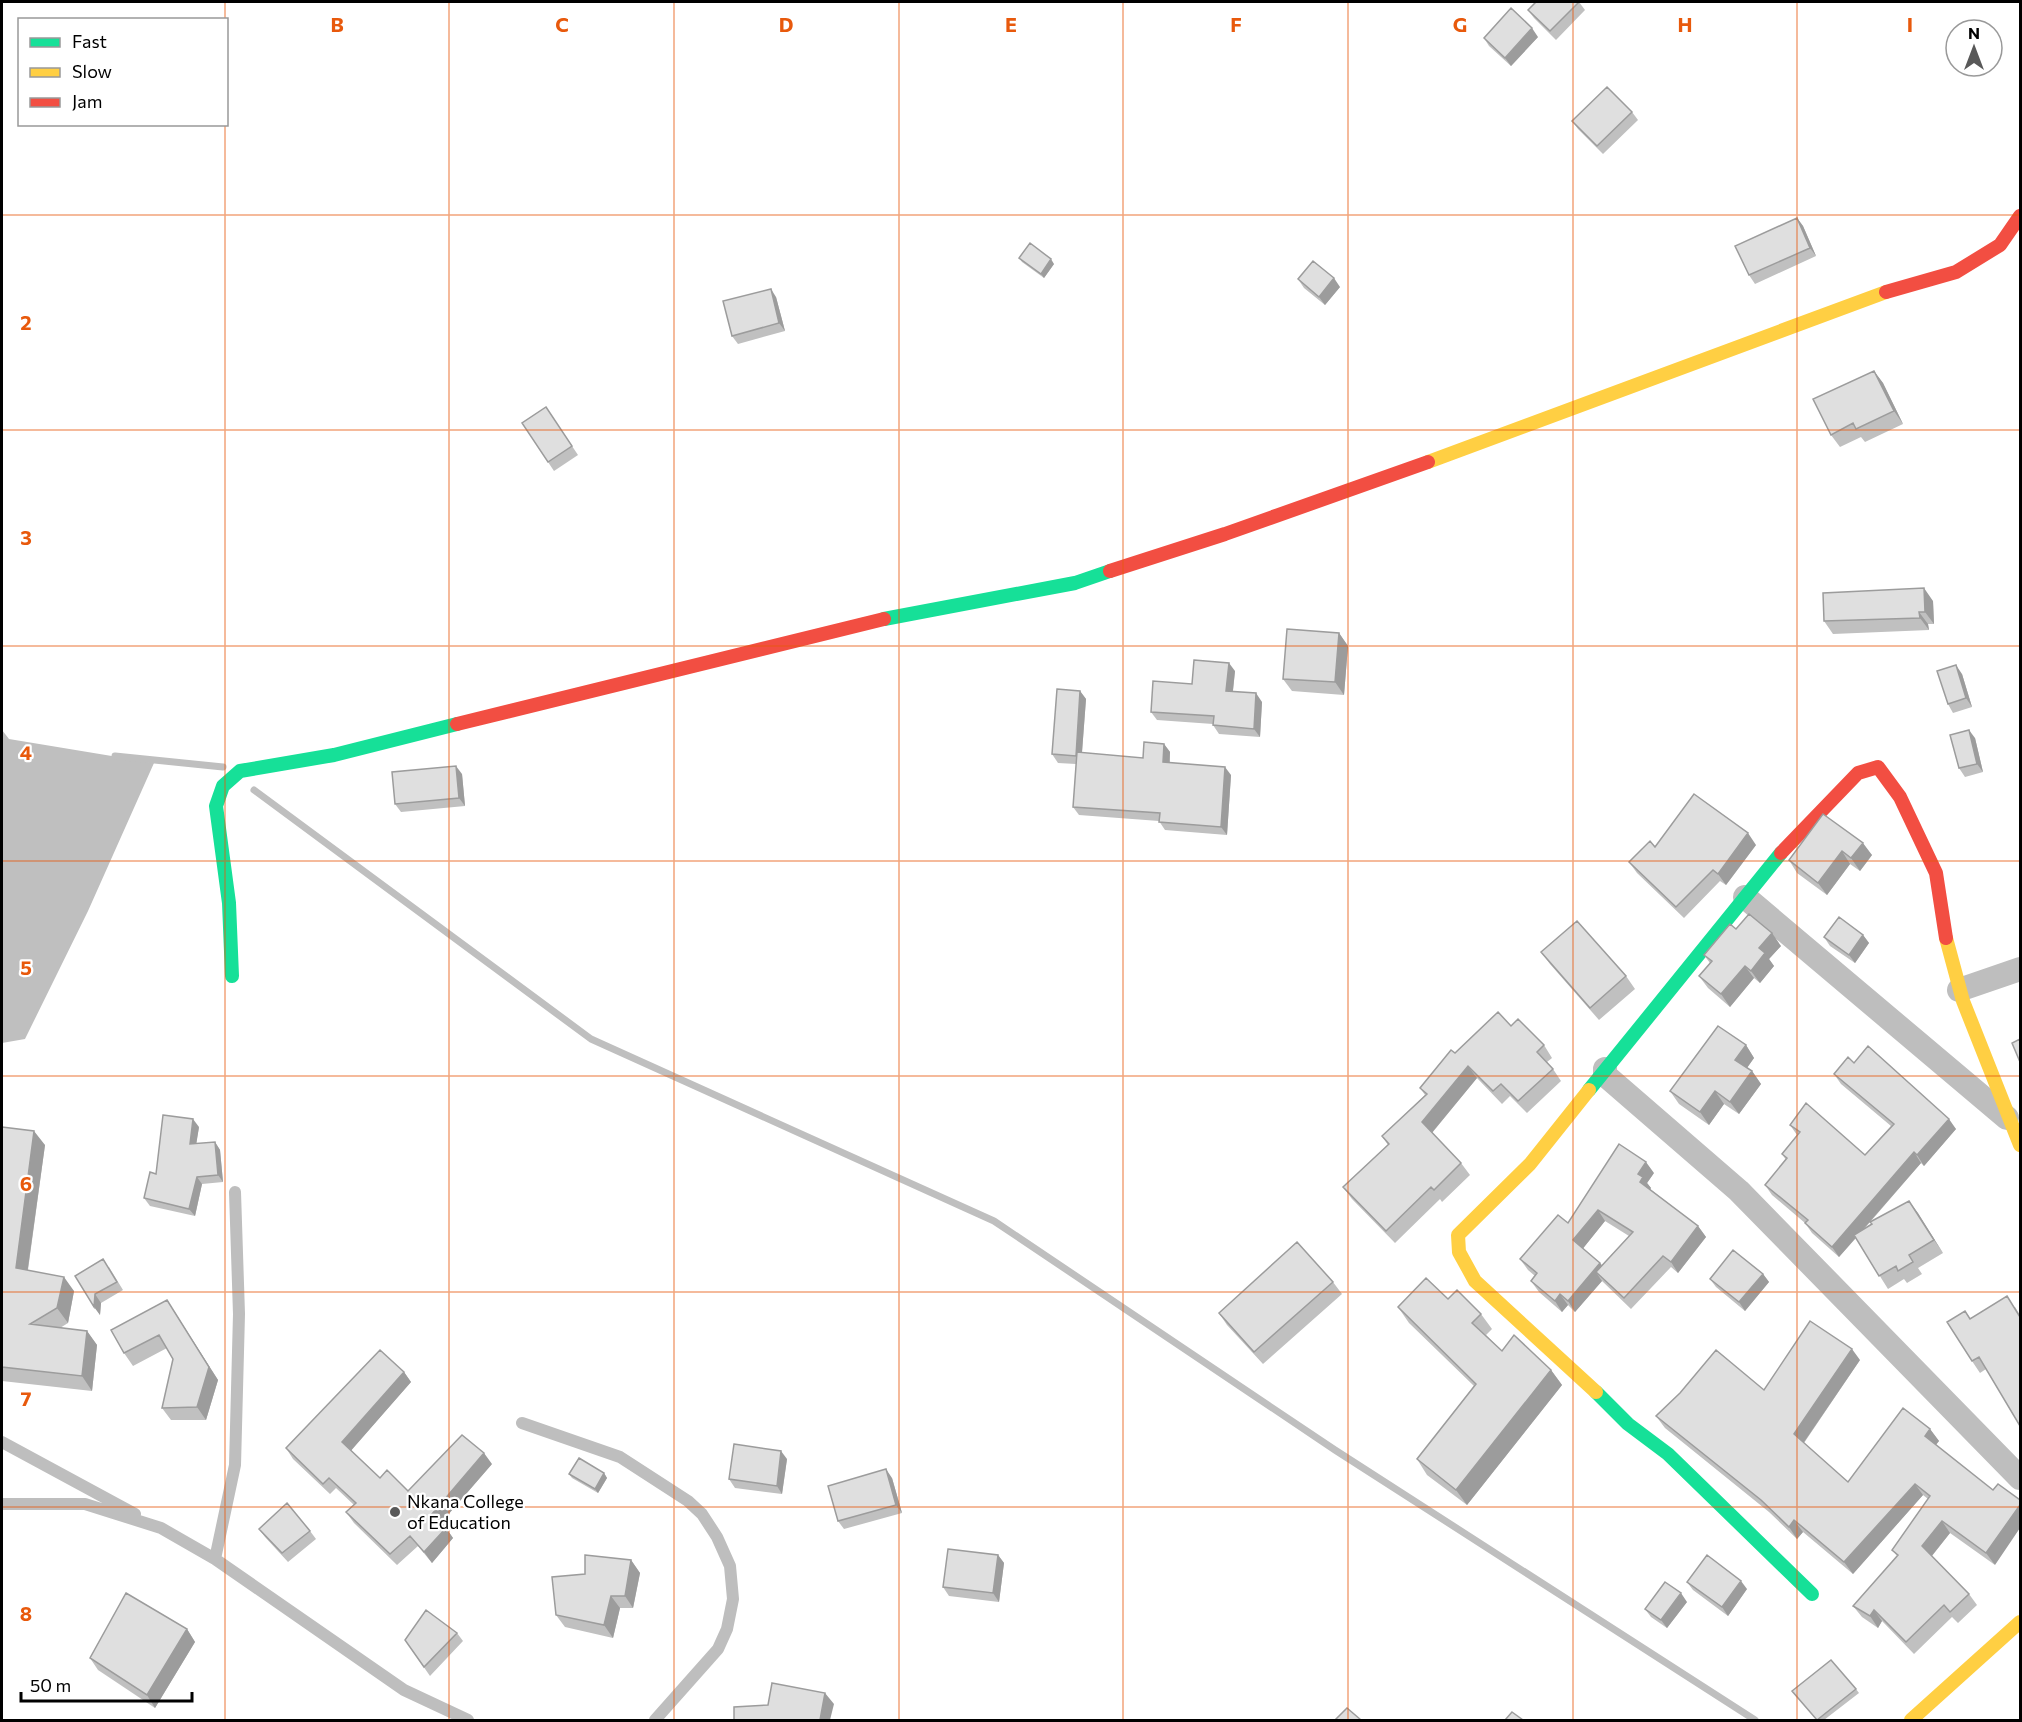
<svg xmlns="http://www.w3.org/2000/svg" width="2022" height="1722" font-family="Commissioner,sans-serif">
<style>
.water{fill:#bfbfbf}
.lines{fill:none;stroke-linecap:round;stroke-linejoin:round}
.stream{stroke:#bfbfbf;stroke-width:7}
.lane{stroke:#bebebe;stroke-width:12}
.street{stroke:#bebebe;stroke-width:24}
.fast{stroke:#16e098;stroke-width:14}
.slow{stroke:#ffcf43;stroke-width:14}
.jam{stroke:#f24e42;stroke-width:14}
.wall{fill:#c0c0c0;fill-rule:evenodd}
.shaded-wall{fill:#9c9c9c}
.building{fill:#dfdfdf;stroke:#9c9c9c;stroke-width:1.5}
.grid{fill:none;stroke:#e8590c;stroke-width:1.5;stroke-opacity:0.55}
.poi-dot{fill:#595959;stroke:#fff;stroke-width:2}
.labels{text-anchor:middle;stroke-width:4.5;stroke-linejoin:round;paint-order:stroke}
.poi-label{font-size:18px;fill:#000;stroke:#fff;text-anchor:start}
.grid-label{font-size:20px;text-anchor:middle;font-weight:bold;fill:#e8590c;stroke:#fff;stroke-width:4.5;stroke-linejoin:round;paint-order:stroke}
</style>
<rect width="100%" height="100%" fill="#fff"/>
<path class="water" d="M 2,730 L 9,739 L 154,763 L 88,911 L 25,1039 L 2,1043 Z"/>
<g class="lines">
<path class="stream" d="M 115,756 L 223,767
M 254,790 L 591,1039 L 994,1221 L 1335,1450 L 1755,1720"/>
<path class="lane" d="M 522,1423 L 620,1457 L 688,1501 L 702,1514 L 717,1537 L 730,1566 L 733,1599 L 727,1629 L 718,1649 L 655,1720
M 2,1442 L 135,1514
M 2,1504 L 85,1504 L 161,1528 L 215,1559 L 404,1690 L 468,1720
M 215,1559 L 235,1465 L 239,1314 L 235,1192"/>
<path class="street" d="M 1745,897 L 2007,1118
M 1959,990 L 2020,969
M 1605,1069 L 1605,1075 L 1739,1191 L 2020,1478"/>
<path class="fast" d="M 884,619 L 1075,583 L 1110,571
M 232,976 L 229,903 L 216,806 L 223,786 L 240,771 L 334,755 L 457,724
M 1589,1090 L 1781,853
M 1596,1392 L 1628,1424 L 1668,1454 L 1812,1594"/>
<path class="slow" d="M 1428,462 L 1886,292
M 1946,938 L 1963,1001 L 2020,1145
M 1589,1090 L 1530,1164 L 1458,1235 L 1459,1252 L 1475,1281 L 1596,1392
M 1911,1720 L 2020,1622"/>
<path class="jam" d="M 1886,292 L 1956,272 L 2000,245 L 2020,216
M 1110,571 L 1225,534 L 1428,462
M 457,724 L 884,619
M 1781,853 L 1858,773 L 1878,767 L 1900,797 L 1936,873 L 1946,938"/>
</g>
<path class="wall" d="M 1579,2 L 1585,10 L 1556,40 L 1534,18 L 1528,10 Z
M 1538,37 L 1511,66 L 1489,46 L 1484,38 Z
M 1632,112 L 1638,120 L 1603,154 L 1578,129 L 1572,121 Z
M 1797,218 L 1803,226 L 1816,256 L 1755,284 L 1749,275 Z
M 1019,258 L 1054,264 L 1044,278 L 1022,262 Z
M 1298,279 L 1340,287 L 1325,305 L 1304,288 Z
M 776,297 L 785,331 L 738,344 L 732,336 Z
M 1874,371 L 1883,383 L 1903,424 L 1865,442 L 1861,437 L 1840,447 L 1831,435 Z
M 546,407 L 578,455 L 554,471 L 522,423 Z
M 1933,601 L 1934,624 L 1928,624 L 1929,630 L 1833,634 L 1824,621 Z
M 1339,633 L 1348,646 L 1344,695 L 1292,691 L 1283,679 Z
M 1235,671 L 1233,691 L 1262,702 L 1260,737 L 1219,734 L 1213,725 L 1213,724 L 1157,720 L 1151,712 L 1192,684 Z
M 1962,674 L 1972,707 L 1953,713 L 1948,704 Z
M 1080,691 L 1086,699 L 1082,753 L 1143,758 L 1164,744 L 1170,752 L 1170,763 L 1231,775 L 1227,835 L 1165,830 L 1159,821 L 1079,815 L 1073,807 L 1076,764 L 1058,763 L 1052,754 Z
M 1975,738 L 1983,772 L 1965,777 L 1959,768 Z
M 462,774 L 465,806 L 401,812 L 395,804 Z
M 1823,814 L 1872,855 L 1860,871 L 1850,864 L 1827,895 L 1797,873 L 1789,860 Z
M 1756,845 L 1726,885 L 1720,881 L 1684,918 L 1637,873 L 1629,862 L 1655,847 Z
M 1736,929 L 1781,946 L 1769,959 L 1774,966 L 1760,983 L 1754,978 L 1730,1007 L 1708,988 L 1699,976 L 1710,963 L 1704,955 Z
M 1863,935 L 1869,943 L 1855,963 L 1830,946 L 1824,937 Z
M 1541,952 L 1626,976 L 1635,989 L 1599,1020 L 1550,964 Z
M 1511,1026 L 1544,1045 L 1552,1058 L 1547,1062 L 1553,1069 L 1561,1081 L 1527,1113 L 1510,1096 L 1502,1104 L 1477,1078 L 1432,1133 L 1461,1163 L 1470,1175 L 1442,1202 L 1440,1199 L 1395,1243 L 1352,1199 L 1343,1187 L 1388,1145 L 1382,1136 L 1425,1095 L 1420,1088 L 1455,1053 Z
M 1746,1045 L 1754,1058 L 1747,1068 L 1752,1071 L 1761,1084 L 1739,1114 L 1724,1104 L 1709,1125 L 1679,1104 L 1670,1091 Z
M 1854,1063 L 1956,1129 L 1924,1166 L 1921,1163 L 1865,1228 L 1909,1201 L 1943,1253 L 1918,1268 L 1922,1274 L 1907,1283 L 1904,1279 L 1888,1289 L 1856,1238 L 1839,1257 L 1812,1233 L 1805,1223 L 1772,1195 L 1765,1185 L 1786,1160 L 1782,1154 L 1797,1135 L 1790,1125 L 1865,1155 L 1891,1126 L 1841,1084 L 1834,1074 Z
M 2,1127 L 45,1145 L 28,1270 L 74,1291 L 68,1323 L 60,1328 L 87,1331 L 97,1345 L 92,1391 L 2,1381 Z
M 199,1127 L 196,1144 L 215,1142 L 220,1150 L 223,1182 L 202,1184 L 195,1216 L 150,1206 L 144,1198 L 156,1174 Z
M 1654,1173 L 1647,1183 L 1651,1188 L 1650,1189 L 1698,1226 L 1706,1237 L 1678,1273 L 1671,1267 L 1631,1309 L 1602,1281 L 1575,1312 L 1568,1305 L 1562,1312 L 1539,1292 L 1531,1281 L 1535,1276 L 1528,1270 L 1520,1259 L 1568,1223 ZM 1605,1221 L 1629,1236 L 1602,1265 L 1583,1248 Z
M 109,1267 L 123,1290 L 101,1303 L 100,1315 L 75,1276 Z
M 1763,1274 L 1769,1282 L 1745,1311 L 1716,1287 L 1710,1279 Z
M 1333,1282 L 1342,1294 L 1263,1364 L 1227,1325 L 1219,1313 Z
M 1448,1299 L 1481,1314 L 1492,1329 L 1486,1335 L 1502,1351 L 1551,1370 L 1562,1385 L 1467,1505 L 1427,1475 L 1417,1459 L 1474,1386 L 1409,1323 L 1398,1307 Z
M 167,1300 L 218,1380 L 206,1420 L 171,1420 L 162,1408 L 173,1359 L 167,1348 L 133,1366 L 124,1353 Z
M 2015,1307 L 2020,1315 L 2020,1426 L 1986,1369 L 1980,1373 L 1972,1361 L 1965,1311 L 1970,1318 Z
M 1860,1360 L 1804,1443 L 1848,1482 L 1930,1429 L 1939,1441 L 1936,1445 L 1995,1565 L 1950,1533 L 1932,1556 L 1969,1594 L 1977,1605 L 1958,1623 L 1952,1617 L 1914,1654 L 1882,1621 L 1878,1628 L 1862,1617 L 1853,1606 L 1897,1556 L 1892,1550 L 1928,1499 L 1923,1495 L 1853,1574 L 1803,1532 L 1797,1539 L 1769,1512 L 1665,1428 L 1656,1416 L 1764,1390 Z
M 404,1372 L 411,1382 L 351,1450 L 380,1478 L 408,1491 L 492,1464 L 441,1523 L 446,1528 L 453,1538 L 432,1563 L 418,1546 L 397,1565 L 354,1523 L 346,1512 L 354,1505 L 336,1488 L 330,1494 L 293,1459 L 286,1448 Z
M 787,1459 L 782,1494 L 735,1488 L 729,1479 Z
M 604,1473 L 607,1478 L 598,1493 L 572,1478 L 569,1474 Z
M 892,1478 L 902,1513 L 844,1529 L 838,1521 Z
M 259,1529 L 310,1531 L 316,1539 L 288,1562 L 265,1537 Z
M 998,1555 L 1004,1563 L 999,1602 L 949,1596 L 943,1587 Z
M 631,1560 L 640,1573 L 633,1608 L 620,1608 L 613,1638 L 565,1627 L 556,1615 L 585,1574 Z
M 1687,1582 L 1747,1589 L 1728,1616 L 1693,1590 Z
M 1687,1602 L 1667,1628 L 1651,1617 L 1645,1609 Z
M 187,1629 L 195,1642 L 155,1708 L 98,1670 L 90,1658 Z
M 457,1633 L 463,1641 L 430,1676 L 405,1640 Z
M 1856,1689 L 1859,1693 L 1824,1720 L 1817,1720 L 1792,1691 Z"/>
<path class="shaded-wall" d="M 1532,28 L 1538,37 L 1511,66 L 1505,58 Z
M 1797,218 L 1803,226 L 1816,256 L 1810,248 Z
M 1051,259 L 1054,264 L 1044,278 L 1041,274 Z
M 1334,278 L 1340,287 L 1325,305 L 1319,297 Z
M 771,289 L 776,297 L 785,331 L 779,323 Z
M 1874,371 L 1883,383 L 1903,424 L 1894,411 Z
M 1924,588 L 1933,601 L 1934,624 L 1925,612 Z
M 1919,612 L 1928,624 L 1929,630 L 1920,618 Z
M 1339,633 L 1348,646 L 1344,695 L 1335,682 Z
M 1229,663 L 1235,671 L 1232,699 L 1226,691 Z
M 1956,665 L 1962,674 L 1972,707 L 1966,698 Z
M 1080,691 L 1086,699 L 1081,765 L 1076,756 Z
M 1256,693 L 1262,702 L 1260,737 L 1254,729 Z
M 1969,730 L 1975,738 L 1983,772 L 1977,764 Z
M 1164,744 L 1170,752 L 1169,770 L 1163,762 Z
M 456,766 L 462,774 L 465,806 L 459,798 Z
M 1225,767 L 1231,775 L 1227,835 L 1221,827 Z
M 1748,833 L 1756,845 L 1726,885 L 1718,874 Z
M 1863,843 L 1872,855 L 1860,871 L 1851,858 Z
M 1842,851 L 1850,864 L 1827,895 L 1818,883 Z
M 1772,933 L 1781,946 L 1769,959 L 1774,966 L 1760,983 L 1751,971 L 1759,948 Z
M 1863,935 L 1869,943 L 1855,963 L 1849,955 Z
M 1745,966 L 1754,978 L 1730,1007 L 1721,994 Z
M 1746,1045 L 1754,1058 L 1744,1072 L 1735,1060 Z
M 1468,1066 L 1477,1078 L 1430,1135 L 1422,1122 Z
M 1752,1071 L 1761,1084 L 1739,1114 L 1730,1102 Z
M 1715,1091 L 1724,1104 L 1709,1125 L 1700,1112 Z
M 193,1119 L 199,1127 L 195,1152 L 190,1144 Z
M 1949,1119 L 1956,1129 L 1924,1166 L 1917,1155 Z
M 34,1131 L 45,1145 L 26,1282 L 16,1268 Z
M 215,1142 L 220,1150 L 223,1182 L 218,1175 Z
M 1914,1152 L 1921,1163 L 1839,1257 L 1832,1247 Z
M 1646,1162 L 1654,1173 L 1647,1183 L 1651,1188 L 1648,1193 L 1640,1182 L 1638,1174 Z
M 197,1177 L 202,1184 L 195,1216 L 189,1209 Z
M 1909,1201 L 1918,1213 L 1943,1253 L 1934,1240 Z
M 1598,1210 L 1605,1221 L 1581,1251 L 1573,1240 Z
M 1698,1226 L 1706,1237 L 1678,1273 L 1671,1262 Z
M 1600,1263 L 1608,1274 L 1596,1272 L 1602,1281 L 1575,1312 L 1568,1301 Z
M 1763,1274 L 1769,1282 L 1745,1311 L 1739,1302 Z
M 64,1277 L 74,1291 L 68,1323 L 57,1308 Z
M 95,1294 L 101,1303 L 100,1315 L 94,1307 Z
M 1560,1294 L 1568,1305 L 1562,1312 L 1555,1301 Z
M 167,1300 L 218,1380 L 206,1420 L 197,1407 Z
M 87,1331 L 97,1345 L 92,1391 L 82,1376 Z
M 1852,1349 L 1860,1360 L 1802,1445 L 1794,1434 Z
M 1551,1370 L 1562,1385 L 1467,1505 L 1456,1490 Z
M 404,1372 L 411,1382 L 349,1453 L 342,1442 Z
M 1930,1429 L 1939,1441 L 1933,1448 L 1925,1436 Z
M 781,1451 L 787,1459 L 782,1494 L 777,1486 Z
M 484,1453 L 492,1464 L 439,1525 L 432,1514 Z
M 886,1469 L 892,1478 L 902,1513 L 896,1505 Z
M 604,1473 L 607,1478 L 598,1493 L 595,1489 Z
M 1915,1484 L 1923,1495 L 1853,1574 L 1844,1562 Z
M 2020,1505 L 2020,1528 L 1995,1565 L 1986,1553 Z
M 1794,1520 L 1803,1532 L 1797,1539 L 1789,1527 Z
M 1942,1521 L 1950,1533 L 1930,1558 L 1922,1546 Z
M 446,1528 L 453,1538 L 432,1563 L 424,1552 Z
M 998,1555 L 1004,1563 L 999,1602 L 993,1593 Z
M 631,1560 L 640,1573 L 633,1608 L 625,1596 Z
M 1741,1581 L 1747,1589 L 1728,1616 L 1722,1607 Z
M 1681,1593 L 1687,1602 L 1667,1628 L 1661,1620 Z
M 611,1596 L 620,1608 L 613,1638 L 604,1625 Z
M 1874,1610 L 1882,1621 L 1878,1628 L 1870,1616 Z
M 187,1629 L 195,1642 L 155,1708 L 147,1695 Z
M 825,1693 L 834,1704 L 830,1720 L 820,1720 Z"/>
<path class="building" d="M 1536,2 L 1579,2 L 1550,31 L 1528,10 Z
M 1511,8 L 1532,28 L 1505,58 L 1484,38 Z
M 1607,87 L 1632,112 L 1597,146 L 1572,121 Z
M 1797,218 L 1810,248 L 1749,275 L 1735,246 Z
M 1030,243 L 1051,259 L 1041,274 L 1019,258 Z
M 1313,261 L 1334,278 L 1319,297 L 1298,279 Z
M 771,289 L 779,323 L 732,336 L 723,301 Z
M 1874,371 L 1894,411 L 1856,429 L 1853,423 L 1831,435 L 1813,399 Z
M 546,407 L 572,446 L 548,462 L 522,423 Z
M 1924,588 L 1925,612 L 1919,612 L 1920,618 L 1824,621 L 1823,593 Z
M 1287,629 L 1339,633 L 1335,682 L 1283,679 Z
M 1194,660 L 1229,663 L 1226,691 L 1256,693 L 1254,729 L 1213,725 L 1214,716 L 1151,712 L 1153,681 L 1192,684 Z
M 1956,665 L 1966,698 L 1948,704 L 1937,671 Z
M 1057,689 L 1080,691 L 1076,756 L 1052,754 Z
M 1969,730 L 1977,764 L 1959,768 L 1950,735 Z
M 1144,742 L 1164,744 L 1163,762 L 1225,767 L 1221,827 L 1159,822 L 1160,813 L 1073,807 L 1077,752 L 1143,758 Z
M 456,766 L 459,798 L 395,804 L 392,772 Z
M 1694,794 L 1748,833 L 1718,874 L 1713,870 L 1676,907 L 1629,862 L 1650,841 L 1655,847 Z
M 1823,814 L 1863,843 L 1851,858 L 1842,851 L 1818,883 L 1789,860 Z
M 1749,914 L 1772,933 L 1759,948 L 1765,953 L 1751,971 L 1745,966 L 1721,994 L 1699,976 L 1712,961 L 1704,955 L 1730,924 L 1736,929 Z
M 1839,917 L 1863,935 L 1849,955 L 1824,937 Z
M 1577,921 L 1626,976 L 1590,1008 L 1541,952 Z
M 1498,1012 L 1511,1026 L 1518,1019 L 1544,1045 L 1537,1052 L 1553,1069 L 1518,1101 L 1501,1084 L 1493,1091 L 1468,1066 L 1422,1122 L 1461,1163 L 1434,1190 L 1431,1187 L 1386,1231 L 1343,1187 L 1389,1144 L 1382,1136 L 1427,1094 L 1420,1088 L 1451,1050 L 1455,1053 Z
M 1718,1026 L 1746,1045 L 1735,1060 L 1752,1071 L 1730,1102 L 1715,1091 L 1700,1112 L 1670,1091 Z
M 2020,1039 L 2020,1062 L 2012,1043 Z
M 1868,1046 L 1949,1119 L 1917,1155 L 1914,1152 L 1832,1247 L 1805,1223 L 1808,1220 L 1765,1185 L 1787,1158 L 1782,1154 L 1800,1132 L 1790,1125 L 1806,1103 L 1865,1155 L 1894,1124 L 1834,1074 L 1848,1057 L 1854,1063 Z
M 163,1115 L 193,1119 L 190,1144 L 215,1142 L 218,1175 L 197,1177 L 189,1209 L 144,1198 L 150,1172 L 156,1174 Z
M 2,1127 L 34,1131 L 16,1268 L 64,1277 L 57,1308 L 30,1324 L 87,1331 L 82,1376 L 2,1367 Z
M 1619,1144 L 1646,1162 L 1638,1174 L 1643,1177 L 1640,1182 L 1698,1226 L 1671,1262 L 1663,1256 L 1624,1298 L 1596,1272 L 1633,1232 L 1598,1210 L 1573,1240 L 1600,1263 L 1568,1301 L 1560,1294 L 1555,1301 L 1531,1281 L 1537,1273 L 1520,1259 L 1558,1215 L 1568,1223 Z
M 1909,1201 L 1934,1240 L 1909,1255 L 1913,1262 L 1898,1271 L 1896,1266 L 1879,1276 L 1854,1235 L 1872,1224 L 1870,1222 Z
M 1297,1242 L 1333,1282 L 1254,1352 L 1219,1313 Z
M 1733,1250 L 1763,1274 L 1739,1302 L 1710,1279 Z
M 103,1259 L 117,1282 L 95,1294 L 94,1307 L 75,1276 Z
M 1426,1278 L 1448,1299 L 1457,1290 L 1481,1314 L 1472,1323 L 1502,1351 L 1514,1335 L 1551,1370 L 1456,1490 L 1417,1459 L 1476,1384 L 1398,1307 Z
M 2007,1296 L 2020,1317 L 2020,1426 L 1979,1357 L 1972,1361 L 1947,1322 L 1965,1311 L 1970,1319 Z
M 167,1300 L 209,1367 L 197,1407 L 162,1408 L 173,1359 L 159,1335 L 124,1353 L 111,1330 Z
M 1810,1321 L 1852,1349 L 1794,1434 L 1848,1482 L 1903,1408 L 1930,1429 L 1925,1436 L 1993,1490 L 1998,1484 L 2020,1500 L 2020,1505 L 1986,1553 L 1942,1521 L 1922,1546 L 1969,1594 L 1950,1612 L 1944,1605 L 1906,1642 L 1874,1610 L 1870,1616 L 1853,1606 L 1898,1555 L 1892,1550 L 1930,1496 L 1915,1484 L 1844,1562 L 1794,1520 L 1789,1527 L 1761,1500 L 1656,1416 L 1680,1393 L 1716,1350 L 1764,1390 Z
M 380,1350 L 404,1372 L 342,1442 L 380,1478 L 387,1470 L 408,1491 L 462,1435 L 484,1453 L 432,1514 L 446,1528 L 424,1552 L 410,1536 L 390,1554 L 346,1512 L 356,1503 L 329,1478 L 323,1484 L 286,1448 Z
M 734,1444 L 781,1451 L 777,1486 L 729,1479 Z
M 579,1458 L 604,1473 L 595,1489 L 569,1474 Z
M 886,1469 L 896,1505 L 838,1521 L 828,1486 Z
M 287,1503 L 310,1531 L 282,1553 L 259,1529 Z
M 948,1549 L 998,1555 L 993,1593 L 943,1587 Z
M 585,1555 L 631,1560 L 625,1596 L 611,1596 L 604,1625 L 556,1615 L 552,1577 L 585,1574 Z
M 1707,1555 L 1741,1581 L 1722,1607 L 1687,1582 Z
M 1665,1582 L 1681,1593 L 1661,1620 L 1645,1609 Z
M 126,1593 L 187,1629 L 147,1695 L 90,1658 Z
M 426,1610 L 457,1633 L 424,1667 L 405,1640 Z
M 1831,1660 L 1856,1689 L 1817,1720 L 1792,1691 Z
M 772,1683 L 825,1693 L 820,1720 L 734,1720 L 734,1707 L 768,1705 Z
M 1347,1708 L 1361,1720 L 1335,1720 Z
M 1512,1712 L 1523,1720 L 1505,1720 Z"/>
<path class="grid" d="M 225,2 L 225,20M 449,2 L 449,1720M 674,2 L 674,1720M 899,2 L 899,1720M 1123,2 L 1123,1720M 1348,2 L 1348,1720M 1573,2 L 1573,1720M 1797,2 L 1797,1720M 225,124 L 225,1720M 2,215 L 2020,215M 2,430 L 2020,430M 2,646 L 2020,646M 2,861 L 2020,861M 2,1076 L 2020,1076M 2,1292 L 2020,1292M 2,1507 L 2020,1507"/>
<circle class="poi-dot" cx="395" cy="1512" r="6"/>
<g class="labels">
<g class="poi-label">
<text x="407" y="1508">Nkana College<tspan x="407" dy="21">of Education</tspan></text>
</g>
</g>
<g class="grid-label">
<text x="337" y="32">B</text>
<text x="562" y="32">C</text>
<text x="786" y="32">D</text>
<text x="1011" y="32">E</text>
<text x="1236" y="32">F</text>
<text x="1460" y="32">G</text>
<text x="1685" y="32">H</text>
<text x="1910" y="32">I</text>
<text x="26" y="330">2</text>
<text x="26" y="545">3</text>
<text x="26" y="760">4</text>
<text x="26" y="975">5</text>
<text x="26" y="1191">6</text>
<text x="26" y="1406">7</text>
<text x="26" y="1621">8</text>
</g>
<rect width="2022" height="1722" fill="none" stroke="#000000" stroke-width="6"/>
<rect x="18" y="18" width="210" height="108" fill="#ffffff" stroke="#999999" stroke-width="1.5"/>
<rect x="30" y="38" width="30" height="9" fill="#16e098" stroke="#999999" stroke-width="1.5"/>
<text x="72" y="48" font-size="18" fill="#000000">Fast</text>
<rect x="30" y="68" width="30" height="9" fill="#ffcf43" stroke="#999999" stroke-width="1.5"/>
<text x="72" y="78" font-size="18" fill="#000000">Slow</text>
<rect x="30" y="98" width="30" height="9" fill="#f24e42" stroke="#999999" stroke-width="1.5"/>
<text x="72" y="108" font-size="18" fill="#000000">Jam</text>
<g transform="translate(1974 48)"><circle r="28" fill="#ffffff" stroke="#999999" stroke-width="1.5"/>
<path d="M0-4.5L10 22L0 15L-10 22Z" fill="#595959"/>
<text y="-9" font-size="16" font-weight="bold" text-anchor="middle" fill="#000000">N</text>
</g>
<path d="M21 1692v9h171v-9" fill="none" stroke="#000000" stroke-width="3"/>
<text x="30" y="1692" font-size="18" fill="#000000" stroke="#ffffff" stroke-width="4.5" paint-order="stroke">50 m</text>
</svg>
